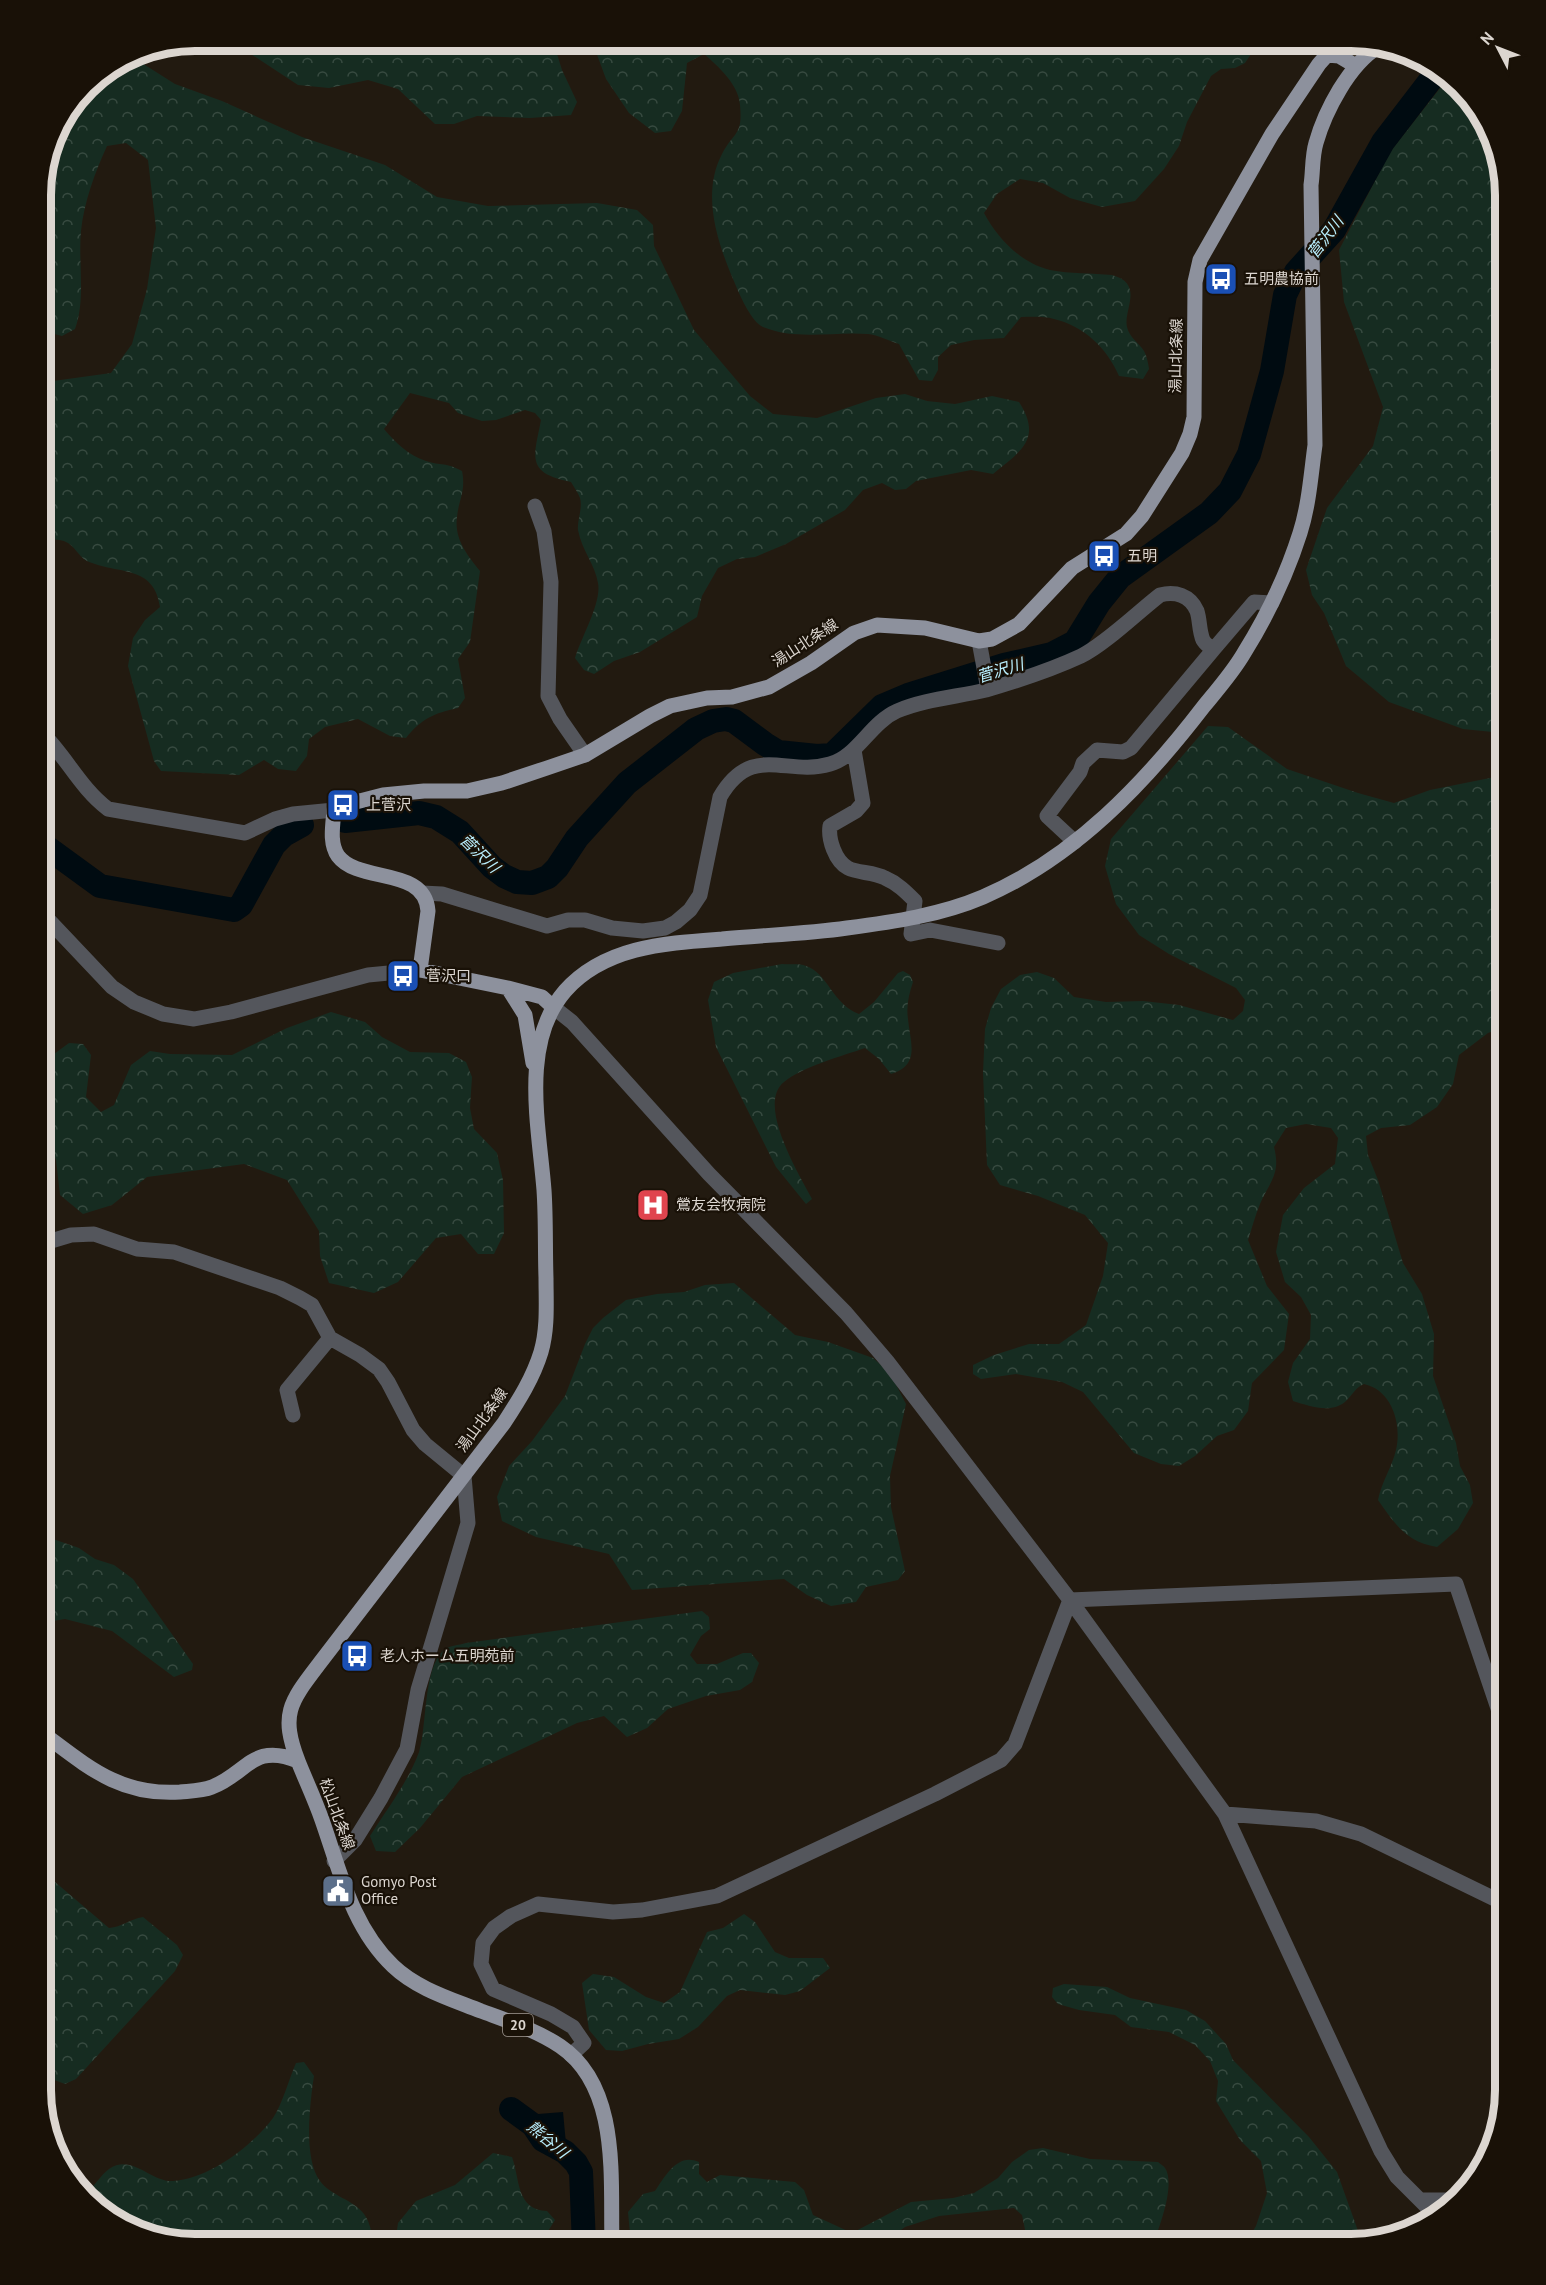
<svg xmlns="http://www.w3.org/2000/svg" width="1546" height="2285" font-family="'PT Sans','Noto Sans JP',sans-serif">
<style>
.forest{fill:url(#forest-crowns)}
.water{fill:#000b11}
.lines{fill:none;stroke-linecap:round;stroke-linejoin:round}
.river{stroke:#000b11;stroke-width:24}
.minor{stroke:#54565c;stroke-width:15}
.major{stroke:#8d919d;stroke-width:15}
.labels{text-anchor:middle;stroke-width:4.5;stroke-linejoin:round;paint-order:stroke}
.shield{fill:#191107;stroke:#a29b94;stroke-width:1.5}
.shield-label{font-size:14px;font-weight:bold;fill:#dcd6d0}
.poi-label{font-size:15px;fill:#dcd6d0;stroke:#191107;text-anchor:start}
.street-label{font-size:15px;fill:#dcd6d0;stroke:#191107}
.water-label{font-size:16px;font-style:italic;fill:#b9effe;stroke:#191107}
.rim{fill:none;stroke:#dcd6d0;stroke-width:8}
</style>
<defs>
<pattern id="forest-crowns" width="20" height="18" patternUnits="userSpaceOnUse" patternTransform="scale(1.5)"><rect width="20" height="18" fill="#162c21"/><path d="M2 6a3 3 0 1 1 6 0M12 15a3 3 0 1 1 6 0" fill="none" stroke="#374a40"/></pattern>
</defs>
<rect width="100%" height="100%" fill="#221a10"/>
<path class="forest" d="M 231,41 L 553,41 L 562,70 L 577,102 L 571,115 L 530,118 L 477,116 L 454,124 L 435,124 L 398,89 L 368,80 L 329,88 L 298,85 Z
M 592,41 L 1257,41 L 1255,48 L 1245,63 L 1235,68 L 1221,69 L 1211,76 L 1187,122 L 1179,146 L 1164,169 L 1135,201 L 1102,207 L 1070,198 L 1043,183 L 1020,179 L 997,194 L 984,213 C 998,239 1021,263 1050,270 C 1070,274 1092,273 1112,275 C 1145,284 1123,310 1127,327 C 1129,337 1139,343 1144,351 C 1147,356 1148,363 1149,369 L 1143,379 L 1119,376 C 1107,348 1084,326 1054,319 C 1044,316 1032,317 1021,317 L 1004,338 L 974,340 L 951,345 L 938,357 L 938,370 L 932,381 L 919,380 L 899,344 C 889,341 878,335 868,334 C 834,331 797,341 763,327 C 752,322 741,298 736,286 C 719,247 700,196 722,154 C 734,131 743,136 740,105 C 739,85 718,66 704,54 L 687,63 L 682,111 L 671,131 L 655,133 L 629,113 L 606,79 Z
M 138,52 L 145,65 L 175,84 L 222,101 L 302,137 L 385,165 L 437,197 L 488,206 L 597,203 L 637,210 L 653,225 L 654,246 L 694,330 L 750,396 L 773,414 L 817,418 L 876,398 L 905,394 L 927,401 L 955,404 L 992,396 L 1019,402 C 1043,439 1020,452 993,474 L 971,470 L 916,481 L 906,489 L 895,490 L 882,483 L 863,490 L 845,510 L 786,544 L 755,557 L 737,559 L 718,568 L 702,596 L 697,617 L 640,652 L 614,661 L 594,674 L 584,670 L 575,658 C 581,638 602,602 598,583 C 595,564 582,551 578,530 C 577,520 583,508 580,498 C 578,493 574,487 571,482 C 525,473 534,457 541,420 L 535,413 L 525,410 L 496,420 L 482,421 L 458,413 L 449,403 L 410,393 L 384,429 C 396,443 408,455 426,461 C 441,466 446,462 462,471 C 466,491 459,498 457,517 C 454,539 467,555 480,571 L 470,642 L 458,659 L 465,698 L 458,708 C 434,713 421,719 406,738 L 390,736 L 358,719 L 325,727 L 309,739 L 307,756 L 296,771 L 278,769 L 264,760 L 239,775 L 161,771 L 154,761 L 128,666 L 133,638 L 145,620 L 160,607 C 154,564 118,575 87,561 C 79,557 74,545 66,542 C 61,539 53,540 47,539 L 41,531 L 41,386 L 46,382 L 111,373 L 132,344 L 147,289 L 156,228 L 148,160 L 126,143 L 107,146 C 95,172 84,202 81,231 C 78,263 86,299 75,329 L 62,336 L 43,331 L 41,326 L 41,186 L 52,136 L 86,86 Z
M 1448,78 L 1485,118 L 1505,195 L 1505,732 L 1503,733 L 1463,729 L 1389,702 L 1346,666 L 1324,613 L 1312,595 L 1306,570 L 1327,508 L 1373,446 L 1383,407 L 1344,302 L 1339,250 L 1390,152 Z
M 1208,726 L 1228,727 L 1287,769 L 1358,793 L 1394,803 L 1430,790 L 1505,775 L 1505,1027 L 1488,1033 L 1459,1055 L 1453,1084 L 1437,1107 L 1410,1125 L 1381,1128 L 1366,1136 L 1368,1155 L 1378,1180 L 1403,1263 L 1422,1294 L 1434,1334 L 1433,1376 L 1456,1443 L 1460,1466 L 1470,1485 L 1473,1503 L 1458,1529 L 1437,1547 C 1406,1542 1395,1524 1378,1500 C 1382,1481 1392,1467 1396,1450 C 1402,1424 1392,1390 1364,1384 C 1355,1388 1354,1393 1347,1400 C 1332,1415 1310,1406 1293,1401 L 1288,1382 L 1293,1363 L 1310,1339 L 1311,1315 L 1301,1297 L 1285,1282 L 1276,1252 L 1283,1215 L 1304,1188 L 1335,1164 L 1338,1138 L 1331,1128 L 1306,1124 L 1286,1128 L 1274,1147 C 1281,1174 1270,1181 1260,1204 C 1255,1216 1252,1228 1248,1240 L 1267,1286 L 1289,1314 L 1284,1350 L 1252,1383 L 1248,1411 L 1234,1430 L 1217,1436 L 1195,1456 L 1179,1466 L 1161,1464 L 1134,1453 L 1083,1392 L 1062,1382 L 1016,1374 L 981,1379 L 973,1374 L 973,1365 L 994,1355 L 1029,1344 L 1059,1344 L 1086,1325 L 1103,1276 L 1108,1243 L 1085,1215 L 1038,1196 L 1000,1185 L 987,1165 L 983,1073 L 985,1029 L 991,1008 L 1001,989 L 1020,975 L 1037,972 L 1054,978 L 1074,997 L 1106,1002 L 1143,1001 L 1179,1005 L 1233,1020 L 1243,1011 L 1245,1000 L 1236,988 L 1169,954 L 1139,935 L 1116,904 L 1105,866 L 1111,839 Z
M 782,964 C 790,965 799,963 806,966 C 827,972 833,1005 859,1014 L 874,1002 L 898,973 L 903,971 L 910,975 L 913,982 C 909,994 906,1006 908,1019 C 910,1042 921,1065 891,1074 L 879,1059 L 865,1048 C 842,1056 802,1067 784,1082 C 756,1104 799,1174 812,1199 L 806,1204 L 776,1167 L 716,1047 L 708,1000 L 714,982 L 733,973 Z
M 331,1012 L 365,1022 L 382,1037 L 410,1052 L 449,1053 L 466,1062 L 472,1077 L 470,1108 L 474,1129 L 497,1153 L 503,1180 L 504,1233 L 494,1254 L 478,1254 L 461,1234 L 436,1238 L 398,1282 L 374,1293 L 329,1283 L 320,1256 L 319,1231 L 287,1180 L 244,1164 L 147,1177 L 112,1205 L 83,1214 L 60,1195 L 56,1160 L 42,1126 L 54,1054 L 69,1043 L 83,1044 L 91,1055 L 86,1097 L 101,1112 L 114,1105 L 131,1065 L 150,1051 L 170,1054 L 232,1055 L 287,1028 Z
M 734,1283 L 795,1335 L 828,1342 L 873,1358 L 890,1373 L 906,1404 L 890,1476 L 891,1507 L 905,1571 L 898,1580 L 866,1587 L 856,1602 L 831,1606 L 807,1595 L 784,1579 L 632,1590 L 609,1554 L 536,1537 L 502,1521 L 497,1497 L 509,1466 L 532,1441 L 565,1396 L 585,1344 L 593,1328 L 603,1318 L 626,1300 L 657,1294 L 684,1292 L 705,1285 Z
M 53,1539 L 79,1548 L 95,1559 L 114,1565 L 133,1579 L 193,1664 L 192,1670 L 174,1677 L 112,1631 L 65,1619 L 41,1623 L 41,1543 Z
M 702,1611 L 709,1617 L 710,1629 L 701,1636 L 690,1655 L 697,1664 L 717,1664 L 743,1653 L 751,1653 L 759,1663 L 752,1682 L 740,1690 L 706,1696 L 668,1709 L 647,1728 L 627,1737 L 604,1716 L 577,1723 L 462,1777 L 420,1828 L 395,1852 L 376,1851 L 370,1836 C 387,1809 408,1782 419,1752 C 427,1728 423,1667 444,1650 C 448,1646 459,1645 466,1643 Z
M 41,1870 L 109,1928 C 122,1927 130,1919 143,1917 L 177,1945 L 183,1955 L 175,1971 L 76,2079 L 65,2084 L 41,2075 Z
M 744,1914 L 755,1922 L 775,1952 L 789,1958 L 823,1958 L 830,1968 L 800,1991 L 785,1995 L 740,1990 L 727,1996 L 698,2027 L 679,2039 L 648,2044 L 622,2051 L 606,2050 L 589,2030 L 582,1983 L 593,1974 L 614,1977 L 646,1997 L 664,2003 L 680,1992 L 707,1932 L 723,1928 Z
M 1064,1984 L 1107,1987 L 1130,1998 L 1186,2010 L 1205,2021 L 1226,2044 L 1233,2060 L 1309,2137 L 1337,2172 L 1362,2242 L 1351,2244 L 1245,2244 L 1256,2226 L 1267,2193 L 1261,2161 L 1240,2140 L 1216,2101 L 1218,2081 L 1210,2061 L 1195,2045 L 1169,2032 L 1131,2027 L 1115,2015 L 1079,2010 L 1058,2004 L 1052,1997 L 1053,1988 Z
M 304,2062 L 314,2076 C 310,2103 303,2158 320,2181 C 331,2196 354,2200 364,2214 C 372,2225 370,2234 376,2244 L 186,2244 L 118,2224 L 87,2193 C 94,2186 101,2175 109,2169 C 132,2153 150,2182 173,2181 C 209,2179 252,2146 273,2118 C 282,2105 289,2079 296,2063 Z
M 1043,2148 L 1090,2159 L 1158,2162 C 1160,2164 1164,2166 1165,2168 C 1176,2184 1159,2228 1153,2244 L 1028,2244 L 1022,2215 L 1014,2208 L 939,2216 L 905,2227 L 882,2244 L 631,2244 L 628,2212 L 643,2194 L 655,2191 C 665,2176 678,2152 699,2162 L 699,2174 L 707,2182 L 720,2175 L 795,2182 L 804,2190 L 813,2215 L 852,2233 L 911,2202 L 953,2198 L 974,2193 L 998,2178 L 1012,2162 L 1029,2150 Z
M 493,2153 L 512,2157 C 520,2179 516,2210 547,2211 L 555,2220 L 545,2236 L 545,2244 L 395,2244 L 398,2223 L 416,2201 L 455,2185 Z"/>
<path class="water" d="M 563,2112 L 566,2144 L 553,2139 L 539,2126 L 538,2114 Z"/>
<g class="lines">
<path class="river" d="M 345,821 L 419,813 L 436,817 L 460,832 L 492,867 L 504,876 L 517,882 L 532,883 L 548,877 L 557,868 L 577,838 L 627,783 L 696,729 L 713,721 L 726,719 L 734,721 L 765,744 L 778,752 L 817,756 L 832,755 L 882,706 L 908,695 L 1004,665 L 1052,654 L 1075,642 L 1099,603 L 1120,577 L 1209,513 L 1230,491 L 1249,454 L 1272,371 L 1285,295 L 1296,272 L 1334,230 L 1383,142 L 1439,69
M 41,843 L 100,886 L 234,910 L 241,905 L 274,845 L 284,835 L 302,825
M 511,2109 L 533,2125 L 543,2140 L 565,2152 L 576,2163 L 581,2172 L 584,2244"/>
<path class="minor" d="M 1327,55 L 1327,41
M 535,506 L 544,531 L 551,582 L 548,696 L 560,719 L 585,755
M 979,641 L 988,689
M 41,732 C 66,756 80,788 108,809 L 245,833 L 275,819 L 293,814 L 334,810
M 854,750 L 863,803 L 856,811 L 830,826 C 828,839 835,861 848,868 C 857,873 874,872 885,878 C 897,883 906,892 915,901 L 911,934 L 930,930 L 998,943
M 1075,842 L 1047,816 L 1080,772 L 1083,763 L 1097,750 L 1123,752 L 1131,748 L 1213,650
M 422,893 L 442,894 L 547,926 L 568,920 L 585,920 L 612,928 L 643,931 L 665,928 L 676,922 L 690,910 L 700,895 L 720,797 C 752,742 786,777 830,764 C 858,756 870,723 897,711 C 925,699 957,697 986,690 C 1017,681 1051,670 1081,656 C 1104,645 1138,612 1160,595 C 1175,591 1190,595 1197,611 C 1200,620 1199,631 1203,640 C 1205,644 1210,647 1213,650 L 1254,602 L 1272,603
M 41,912 L 112,987 L 134,1002 L 163,1014 L 194,1019 L 231,1012 L 368,975 L 420,970
M 553,1007 L 572,1022 L 709,1174 L 846,1313 L 887,1361 L 1070,1600 L 1225,1814 L 1381,2151 L 1397,2177 L 1436,2216
M 41,1244 L 71,1235 L 94,1234 L 137,1249 L 174,1252 L 280,1288 L 300,1298 L 312,1305 L 330,1338 L 360,1355 L 379,1369 L 388,1382 L 413,1430 L 425,1444 L 464,1476 L 468,1523 L 418,1690 L 407,1749 L 381,1798 L 355,1840 L 334,1861
M 293,1415 L 287,1390 L 330,1338
M 1070,1600 L 1456,1584 L 1505,1729
M 1225,1814 L 1316,1821 L 1361,1834 L 1505,1904
M 571,2055 L 584,2043 L 573,2027 L 551,2014 L 493,1989 L 481,1964 L 483,1943 L 494,1928 L 511,1916 L 538,1904 L 613,1912 L 642,1910 L 717,1896 L 935,1794 L 1001,1760 L 1015,1744 L 1070,1600
M 1420,2200 L 1452,2200"/>
<path class="major" d="M 508,988 L 525,1015 L 533,1063
M 553,1007 L 542,997 L 508,988 L 420,970 L 428,911 C 425,866 359,884 338,856 C 329,843 333,825 334,810 L 352,803 L 383,795 L 424,791 L 467,791 L 502,783 L 547,768 L 585,755 L 650,716 L 670,706 L 707,698 L 732,697 L 769,687 L 811,663 L 854,633 L 877,625 L 925,628 L 979,641 L 992,639 L 1019,624 L 1072,568 L 1126,534 L 1142,516 L 1182,453 L 1190,434 L 1194,417 L 1195,282 L 1200,260 L 1272,134 L 1319,64 L 1327,55 L 1339,56 L 1356,66
M 41,1732 C 87,1766 119,1796 180,1792 C 190,1791 202,1791 212,1787 C 247,1774 252,1742 298,1761 C 306,1781 315,1800 322,1820 C 340,1871 352,1927 393,1966 C 417,1989 451,1999 481,2011 C 508,2021 536,2030 560,2046 C 621,2087 610,2180 612,2244
M 298,1761 C 280,1714 290,1702 319,1664 L 504,1423 C 519,1400 533,1378 541,1352 C 548,1328 546,1302 546,1278 C 545,1249 546,1219 544,1190 C 539,1126 520,1043 565,991 C 605,946 667,943 722,939 C 764,935 806,934 847,928 C 893,922 941,915 983,897 C 1074,858 1145,783 1204,706 C 1218,689 1233,672 1244,653 C 1267,616 1287,574 1300,533 C 1309,505 1311,474 1315,445 L 1311,185 C 1313,172 1312,156 1316,143 C 1325,111 1349,65 1378,47"/>
</g>
<defs>
<g id="bus-square" transform="scale(1.725)"><rect x="-9" y="-9" width="18" height="18" rx="4" fill="#1a4fb4" stroke="#191107"/><path d="M-5-6H5V4H4V6H2V4H-2V6H-4V4H-5ZM-3.5-4V0h7V-4ZM-3.5 1.2v1.5H-2V1.2ZM2 1.2v1.5H3.5V1.2Z" fill="#fff"/></g>
<g id="hospital-square" transform="scale(1.725)"><rect x="-9" y="-9" width="18" height="18" rx="4" fill="#e0444e" stroke="#191107"/><path d="M-5-5h3v3.5h4V-5h3V5h-3V1.5h-4V5h-3Z" fill="#fff"/></g>
<g id="civic-square" transform="scale(1.725)"><rect x="-9" y="-9" width="18" height="18" rx="4" fill="#5c6f8a" stroke="#191107"/><path d="M-.6-6.5H3V-4.5H.6V-3L4-1V1h2V6H-6V1h2V-1L-.6-3ZM-1.2 2.5V6h2.4V2.5Z" fill="#fff"/></g>
</defs>
<g fill-rule="evenodd">
<use href="#bus-square" x="1221" y="279"/>
<use href="#bus-square" x="1104" y="556"/>
<use href="#bus-square" x="343" y="805"/>
<use href="#bus-square" x="403" y="976"/>
<use href="#hospital-square" x="653" y="1205"/>
<use href="#bus-square" x="357" y="1656"/>
<use href="#civic-square" x="338" y="1891"/>
</g>
<g class="labels">
<rect class="shield" x="503" y="2014" width="30" height="22" rx="4.5"/>
<g class="shield-label">
<text x="518" y="2030">20</text>
</g>
<g class="poi-label">
<text x="1244" y="284">五明農協前</text>
<text x="1127" y="561">五明</text>
<text x="366" y="810">上菅沢</text>
<text x="426" y="981">菅沢口</text>
<text x="676" y="1210">鶯友会牧病院</text>
<text x="380" y="1661">老人ホーム五明苑前</text>
<text x="361" y="1887">Gomyo Post<tspan x="361" dy="17">Office</tspan></text>
</g>
<g class="street-label">
<text transform="translate(1176 356) rotate(-89)" y="5">湯山北条線</text>
<text transform="translate(805 643) rotate(-33)" y="5">湯山北条線</text>
<text transform="translate(482 1420) rotate(-54)" y="5">湯山北条線</text>
<text transform="translate(337 1814) rotate(70)" y="5">松山北条線</text>
</g>
<g class="water-label">
<text transform="translate(1325 237) rotate(-53)" y="6">菅沢川</text>
<text transform="translate(1000 670) rotate(-17)" y="6">菅沢川</text>
<text transform="translate(480 853) rotate(44)" y="6">菅沢川</text>
<text transform="translate(548 2139) rotate(40)" y="6">熊谷川</text>
</g>
</g>
<path d="M0 0H1546V2285H0ZM195 51H1351A144 144 0 0 1 1495 195V2090A144 144 0 0 1 1351 2234H195A144 144 0 0 1 51 2090V195A144 144 0 0 1 195 51Z" fill="#191107" fill-rule="evenodd"/>
<path class="rim" d="M195 51H1351A144 144 0 0 1 1495 195V2090A144 144 0 0 1 1351 2234H195A144 144 0 0 1 51 2090V195A144 144 0 0 1 195 51Z"/>
<g transform="translate(1498 48) rotate(312)" stroke="#191107" stroke-width="4.5" paint-order="stroke">
<path d="M0-4.5L10 22L0 15L-10 22Z" fill="#dcd6d0"/>
<text y="-9" font-size="16" font-weight="bold" text-anchor="middle" fill="#dcd6d0">N</text>
</g>
</svg>
